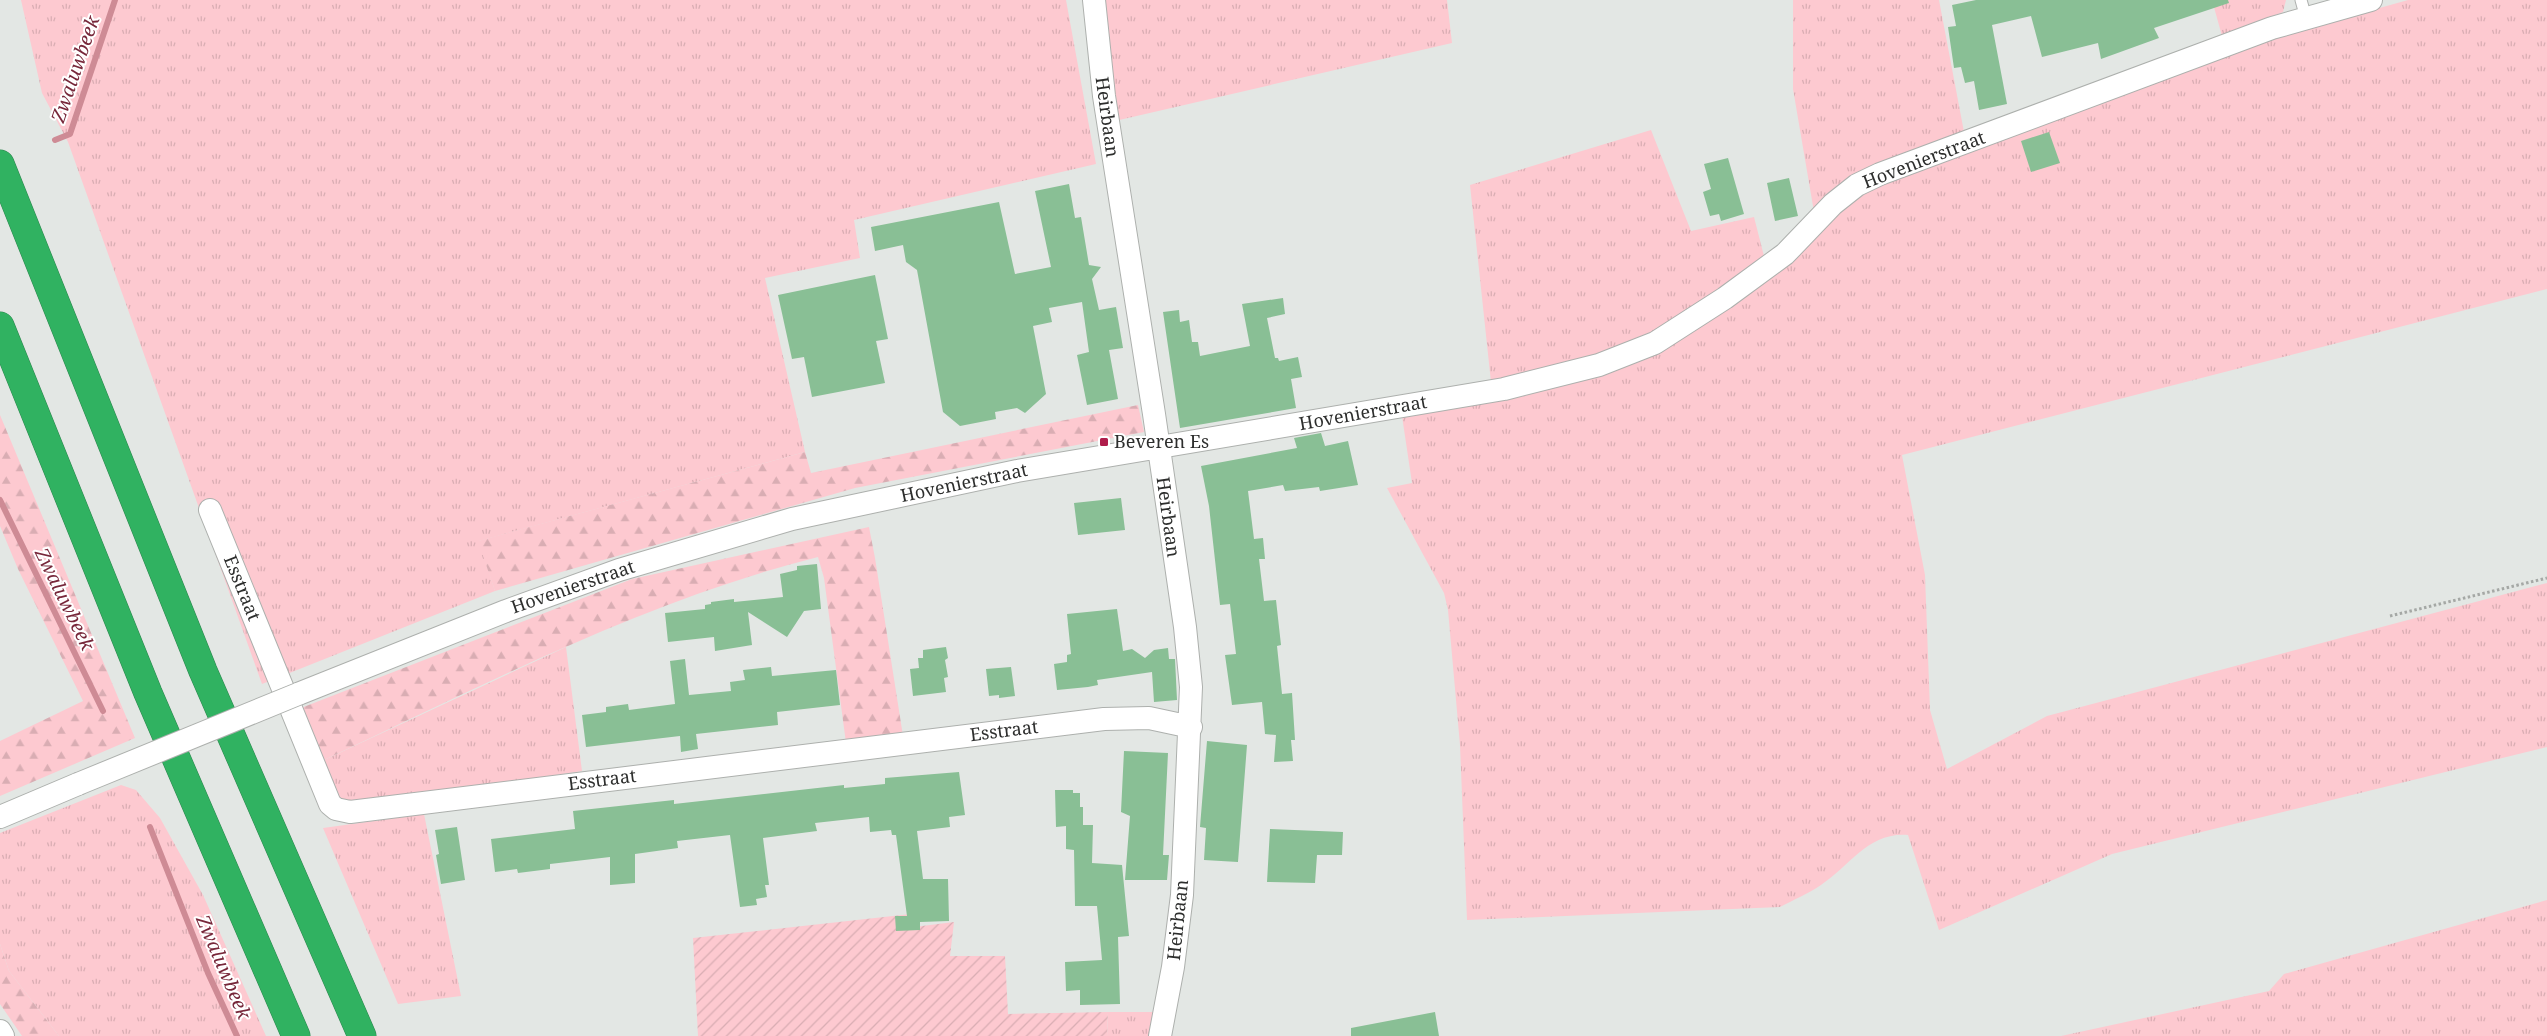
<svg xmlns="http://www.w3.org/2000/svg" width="2547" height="1036" font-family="'Noto Serif',serif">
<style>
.grass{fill:url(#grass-tufts)}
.forest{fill:url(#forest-firs)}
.garden{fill:url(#garden-furrows)}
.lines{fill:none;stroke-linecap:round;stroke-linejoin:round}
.stream{stroke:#ce8b95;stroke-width:6}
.building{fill:#89bf95}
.lane-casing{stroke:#adb0ad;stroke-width:13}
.street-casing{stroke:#adb0ad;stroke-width:24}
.highway-casing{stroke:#2f844f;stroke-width:29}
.path{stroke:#a5a8a5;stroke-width:3;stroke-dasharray:2.5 2.5;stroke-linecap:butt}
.lane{stroke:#fff;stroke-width:11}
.street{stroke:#fff;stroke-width:22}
.highway{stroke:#30b261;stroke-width:28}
.street-bridge-casing{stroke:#adb0ad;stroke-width:24;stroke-linecap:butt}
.street-bridge{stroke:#fff;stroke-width:22}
.poi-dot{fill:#af1d4b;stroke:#fff;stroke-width:2}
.labels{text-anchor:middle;stroke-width:4;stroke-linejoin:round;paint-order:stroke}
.street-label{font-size:18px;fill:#2d2e2d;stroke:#fff}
.poi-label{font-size:18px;fill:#2d2e2d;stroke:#fff;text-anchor:start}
.water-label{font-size:19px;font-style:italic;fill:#77273a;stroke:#fff}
</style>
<defs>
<pattern id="grass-tufts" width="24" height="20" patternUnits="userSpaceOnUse" patternTransform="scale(1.25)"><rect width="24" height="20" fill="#fdc9d0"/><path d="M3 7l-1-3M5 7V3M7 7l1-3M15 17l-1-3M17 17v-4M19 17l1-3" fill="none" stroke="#d9adb3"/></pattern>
<pattern id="forest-firs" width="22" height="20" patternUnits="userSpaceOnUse" patternTransform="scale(1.25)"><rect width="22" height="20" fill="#fdc9d0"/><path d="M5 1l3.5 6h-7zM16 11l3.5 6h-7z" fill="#d9adb3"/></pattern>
<pattern id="garden-furrows" width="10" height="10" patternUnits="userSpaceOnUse" patternTransform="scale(1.25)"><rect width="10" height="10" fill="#fdc9d0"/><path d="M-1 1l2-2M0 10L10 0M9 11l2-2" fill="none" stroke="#d9adb3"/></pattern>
</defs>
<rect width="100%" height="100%" fill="#e3e7e4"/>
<path class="grass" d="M 21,0 L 1066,0 L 1096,164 L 854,220 L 860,258 L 765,278 L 805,452 L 479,541 L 495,591 L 262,684 L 68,142 L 42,93 Z
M 1096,0 L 1447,0 L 1452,43 L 1115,121 Z
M 1793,0 L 1939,0 L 1964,132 L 1814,212 L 1793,89 Z
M 2212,0 L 2286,0 L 2283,12 L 2222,36 Z
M 2408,0 L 2547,0 L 2547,289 L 1902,455 L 1925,575 L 1930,710 L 1947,769 L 2047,716 L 2547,583 L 2547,747 L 2112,854 L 1939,930 L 1908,835 C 1868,832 1850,866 1821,885 C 1808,894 1793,900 1780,907 L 1467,920 L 1460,745 L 1448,610 L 1444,593 L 1387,488 L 1412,483 L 1402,416 L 1626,366 L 1851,202 L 1884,182 L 2269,39 Z
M 1651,130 L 1691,231 L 1754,217 L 1765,260 L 1651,335 L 1616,349 L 1491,382 L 1470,185 Z
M 566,647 L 582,771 L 345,808 L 339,806 L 322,761 Z
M 121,785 L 136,790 L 160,818 L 203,895 L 266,1036 L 59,1036 L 9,971 L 0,944 L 0,833 Z
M 424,814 L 461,996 L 398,1004 L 323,828 Z
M 2547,900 L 2547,1036 L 2061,1036 L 2269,991 L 2284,974 Z
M 1108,1012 L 1154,1012 L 1153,1036 L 1107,1036 Z"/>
<path class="forest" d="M 1138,405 L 1144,432 L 855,488 L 495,591 L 478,541 L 805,452 L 811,473 Z
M 0,415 L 135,738 L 0,796 L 0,741 L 83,701 L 18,569 L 0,526 Z
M 869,527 L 875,558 L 903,736 L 846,743 L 824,578 L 818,557 C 644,601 484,685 322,761 L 301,708 L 632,579 Z
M 0,944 L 9,971 L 59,1036 L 22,1036 L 0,1004 Z"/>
<path class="garden" d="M 911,914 L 914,927 L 954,922 L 950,956 L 1005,956 L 1008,1014 L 1108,1012 L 1107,1036 L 698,1036 L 693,938 Z"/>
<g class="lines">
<path class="stream" d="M 55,140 L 70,134 L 115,0
M 0,500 L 103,711
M 150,827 L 208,973 L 237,1036"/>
</g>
<path class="building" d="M 1976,0 L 2228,0 L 2229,3 L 2154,28 L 2159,38 L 2101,59 L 2098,43 L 2042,57 L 2031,16 L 1992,25 L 2007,104 L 1979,110 L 1974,81 L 1965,83 L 1961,67 L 1954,68 L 1948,27 L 1956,26 L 1952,5 Z
M 2049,132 L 2060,163 L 2031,172 L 2021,141 Z
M 1728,158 L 1744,214 L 1721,221 L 1719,214 L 1710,216 L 1703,192 L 1711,189 L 1704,164 Z
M 1789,178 L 1798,216 L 1775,221 L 1767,183 Z
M 1069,184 L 1075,218 L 1081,217 L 1089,265 L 1101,267 L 1092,279 L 1099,310 L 1116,307 L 1123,348 L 1109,350 L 1118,399 L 1087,405 L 1077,355 L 1089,352 L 1082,302 L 1049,308 L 1052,322 L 1033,326 L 1046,394 L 1025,413 L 1017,408 L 995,412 L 996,419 L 960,426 L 943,412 L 917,270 L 906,262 L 903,245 L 875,251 L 871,227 L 999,202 L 1015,274 L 1051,267 L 1035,191 Z
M 875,275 L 888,339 L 876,341 L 885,383 L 812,397 L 804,357 L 792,359 L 778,295 Z
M 1283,298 L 1285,314 L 1267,318 L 1275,358 L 1278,358 L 1279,361 L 1298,357 L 1302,377 L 1291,379 L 1296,408 L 1180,428 L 1163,312 L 1179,310 L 1180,322 L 1189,320 L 1192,342 L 1198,342 L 1200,356 L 1250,346 L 1242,304 Z
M 1321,433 L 1325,446 L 1348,441 L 1358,485 L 1320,491 L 1319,487 L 1285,491 L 1283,485 L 1248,491 L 1254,539 L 1263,538 L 1265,559 L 1259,559 L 1264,601 L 1276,600 L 1281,645 L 1277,646 L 1282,694 L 1292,693 L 1295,740 L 1291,740 L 1293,761 L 1274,762 L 1276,735 L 1265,734 L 1262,702 L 1232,705 L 1225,655 L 1236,654 L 1230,604 L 1220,605 L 1209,506 L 1201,466 L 1297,448 L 1294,438 Z
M 1121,498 L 1125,530 L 1078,535 L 1074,503 Z
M 817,564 L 821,609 L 804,611 L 787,637 L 748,612 L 752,645 L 715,651 L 714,637 L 668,642 L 665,613 L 705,609 L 705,605 L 711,604 L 711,602 L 734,599 L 734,602 L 783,597 L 780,574 L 797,570 L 797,566 Z
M 1117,609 L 1123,651 L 1132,649 L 1145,658 L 1154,650 L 1168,648 L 1169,659 L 1175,659 L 1177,700 L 1154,702 L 1152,672 L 1097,680 L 1098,685 L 1088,687 L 1057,690 L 1054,664 L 1067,662 L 1067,655 L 1071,654 L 1067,614 Z
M 946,647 L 948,658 L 945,660 L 948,677 L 944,678 L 946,692 L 913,696 L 910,669 L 919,668 L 918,658 L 923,658 L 923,650 Z
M 685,659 L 689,695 L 731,691 L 730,682 L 745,680 L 743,670 L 771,667 L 772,676 L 836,670 L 840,705 L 777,712 L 778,725 L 696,734 L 698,749 L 681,752 L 680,736 L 586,747 L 582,715 L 606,712 L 606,707 L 628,704 L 629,710 L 675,704 L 670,661 Z
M 1011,667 L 1015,696 L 999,698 L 999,695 L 989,696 L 986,669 Z
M 1207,741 L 1247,745 L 1238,862 L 1204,860 L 1206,828 L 1200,827 Z
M 1124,751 L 1168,753 L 1163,855 L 1169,855 L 1167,880 L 1125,880 L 1130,816 L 1121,812 Z
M 959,772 L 965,815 L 949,817 L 950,827 L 917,831 L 923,879 L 948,879 L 949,921 L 920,922 L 920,930 L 896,931 L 895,916 L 907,916 L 896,835 L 892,835 L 891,830 L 870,832 L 869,817 L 815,823 L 817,831 L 763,838 L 769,885 L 765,885 L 767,897 L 756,899 L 757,905 L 740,907 L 730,835 L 677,841 L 678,848 L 635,854 L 635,883 L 610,885 L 610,857 L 550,864 L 550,869 L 518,873 L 517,869 L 495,872 L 491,839 L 575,829 L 573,811 L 674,800 L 674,804 L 844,785 L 844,788 L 885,784 L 885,778 Z
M 1055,790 L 1073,790 L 1073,793 L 1080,793 L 1080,807 L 1083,807 L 1083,825 L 1093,825 L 1092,863 L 1122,865 L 1129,936 L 1118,937 L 1120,1004 L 1080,1005 L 1080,990 L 1066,991 L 1065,962 L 1102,960 L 1097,906 L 1075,906 L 1074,850 L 1066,849 L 1066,826 L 1056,827 Z
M 457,827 L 465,880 L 441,884 L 436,855 L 439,854 L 435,830 Z
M 1270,829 L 1343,832 L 1342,855 L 1317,855 L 1315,883 L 1267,882 Z
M 1435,1012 L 1439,1036 L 1351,1036 L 1351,1028 Z"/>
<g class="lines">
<g class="lane-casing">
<path id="lane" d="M 2301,0 L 2306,18"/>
</g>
<g class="street-casing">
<path id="street" d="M 1094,0 L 1104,96 L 1154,414 L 1185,627 L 1191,687 L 1182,895 L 1173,967 L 1160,1036
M 210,510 L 330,804 L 336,809 L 350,812 L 1104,719 L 1149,718 L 1191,727
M 298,694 L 506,611 L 619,570 L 792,519 L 1017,471 L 1504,389 L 1599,365 L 1655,343 L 1725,298 L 1785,254 L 1833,204 L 1857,185 L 1880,174 L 2272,28 L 2371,0
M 0,817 L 78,784
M 0,1031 L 3,1036"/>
</g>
<g class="highway-casing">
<path id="highway" d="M 0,164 L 203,671 L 362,1036
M 0,326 L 148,693 L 296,1036"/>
</g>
<path class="path" d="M 2390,616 L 2547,578"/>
<use href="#lane" class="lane"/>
<use href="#street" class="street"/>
<use href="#highway" class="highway"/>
<g class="street-bridge-casing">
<path id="street-bridge" d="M 78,784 L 298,694"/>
</g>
<use href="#street-bridge" class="street-bridge"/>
</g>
<rect class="poi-dot" x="1099" y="437" width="10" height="10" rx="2.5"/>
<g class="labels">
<g class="street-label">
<text transform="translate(1107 117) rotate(82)" y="6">Heirbaan</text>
<text transform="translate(1924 160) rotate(-21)" y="6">Hovenierstraat</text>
<text transform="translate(1363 413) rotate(-10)" y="6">Hovenierstraat</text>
<text transform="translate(964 483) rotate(-12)" y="6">Hovenierstraat</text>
<text transform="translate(1168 517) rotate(82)" y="6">Heirbaan</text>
<text transform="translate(573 587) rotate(-19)" y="6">Hovenierstraat</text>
<text transform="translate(242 588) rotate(68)" y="6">Esstraat</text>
<text transform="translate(1004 731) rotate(-7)" y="6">Esstraat</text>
<text transform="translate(602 780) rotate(-7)" y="6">Esstraat</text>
<text transform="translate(1178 920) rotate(-84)" y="6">Heirbaan</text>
</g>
<g class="poi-label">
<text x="1114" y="448">Beveren Es</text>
</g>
<g class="water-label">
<text transform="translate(75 69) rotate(-71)" y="7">Zwaluwbeek</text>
<text transform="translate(65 599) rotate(64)" y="7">Zwaluwbeek</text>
<text transform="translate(224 967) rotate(67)" y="7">Zwaluwbeek</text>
</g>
</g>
</svg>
